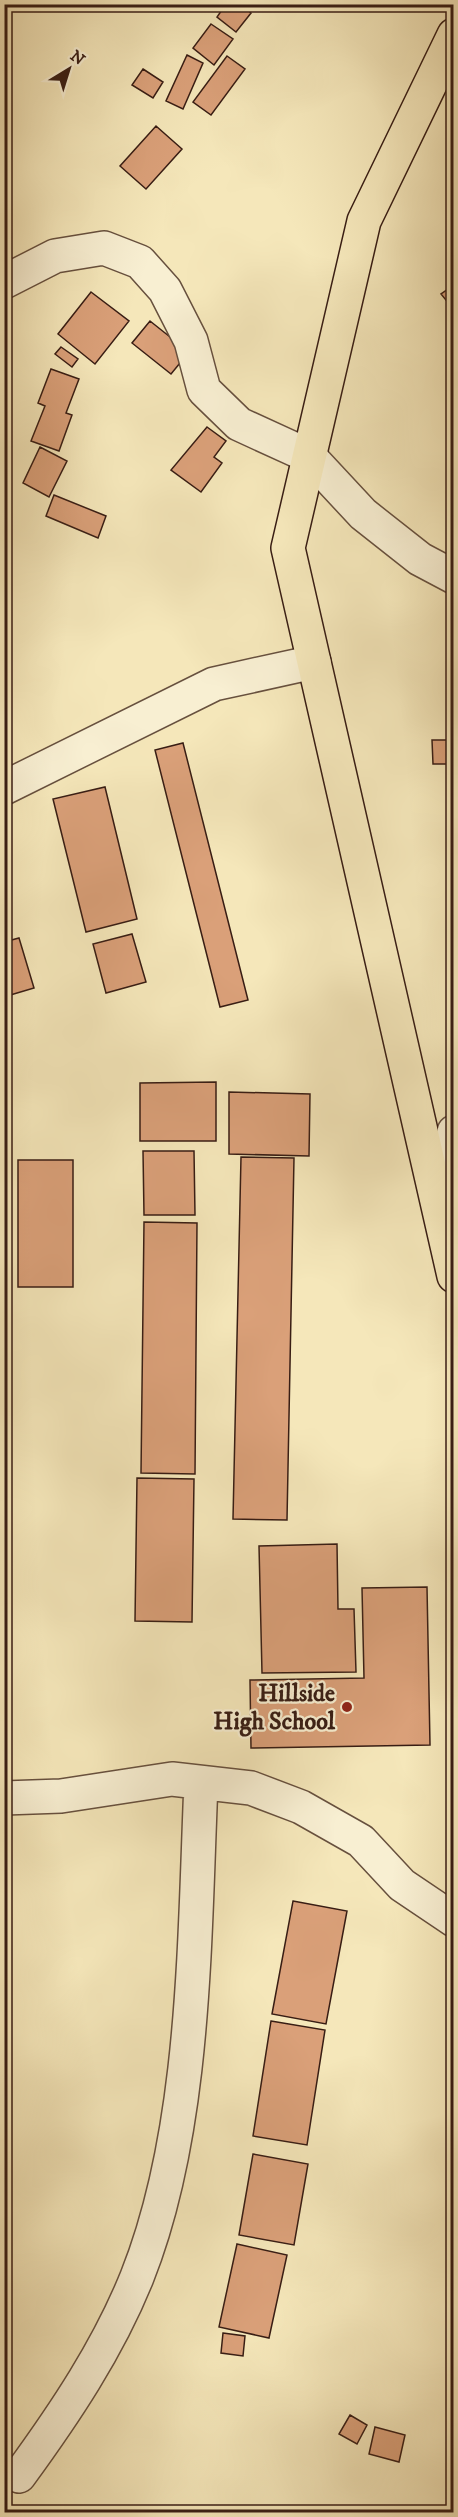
<svg xmlns="http://www.w3.org/2000/svg" width="458" height="2517" font-family="'IM FELL DW Pica',serif">
<style>
.building{fill:#daa079;stroke:#381d14;stroke-width:1.5}
.lines{fill:none;stroke-linecap:round;stroke-linejoin:round}
.minor-casing{stroke:#67503e;stroke-width:36}
.major-casing{stroke:#381d14;stroke-width:36}
.minor{stroke:#f8efd2;stroke-width:33}
.major{stroke:#f5e7ba;stroke-width:33}
.poi-dot{fill:#8f2418;stroke:#f8efd2;stroke-width:2}
.labels{text-anchor:middle;stroke-width:4.5;stroke-linejoin:round;paint-order:stroke}
.poi-label{font-size:24px;font-weight:bold;fill:#381d14;stroke:#f8efd2;text-anchor:end}
</style>
<rect width="100%" height="100%" fill="#f5e7ba"/>
<filter id="stains"><feTurbulence type="fractalNoise" baseFrequency=".00333" numOctaves="4"/><feColorMatrix values="0 0 0 0 .2 0 0 0 0 .09 0 0 0 0 .02 0 0 0 .5 -.17"/></filter>
<radialGradient id="worn" r=".72"><stop offset=".6" stop-color="#630" stop-opacity="0"/><stop offset="1" stop-color="#630" stop-opacity=".3"/></radialGradient>
<path class="building" d="M 226,4 L 241,4 L 251,13 L 236,32 L 217,17 Z
M 211,24 L 233,39 L 214,65 L 193,48 Z
M 187,55 L 203,63 L 183,109 L 166,101 Z
M 227,56 L 245,69 L 211,115 L 193,102 Z
M 143,69 L 163,82 L 153,98 L 132,85 Z
M 156,126 L 182,149 L 146,189 L 120,166 Z
M 454,285 L 454,310 L 441,294 Z
M 91,292 L 129,321 L 95,364 L 58,334 Z
M 150,321 L 189,352 L 171,374 L 132,343 Z
M 61,347 L 78,359 L 72,367 L 55,354 Z
M 51,369 L 79,379 L 66,413 L 72,415 L 59,451 L 31,441 L 45,406 L 38,403 Z
M 207,427 L 226,441 L 214,457 L 222,463 L 201,492 L 171,470 Z
M 40,447 L 67,461 L 49,497 L 23,483 Z
M 54,495 L 106,516 L 98,538 L 46,516 Z
M 432,740 L 454,740 L 454,764 L 433,764 Z
M 183,743 L 248,1000 L 220,1007 L 155,750 Z
M 105,787 L 137,919 L 86,932 L 53,799 Z
M 132,934 L 146,982 L 106,993 L 93,944 Z
M 19,938 L 34,988 L 7,996 L 4,942 Z
M 216,1082 L 216,1141 L 140,1141 L 140,1083 Z
M 229,1092 L 310,1094 L 309,1156 L 229,1154 Z
M 143,1151 L 194,1151 L 195,1215 L 144,1215 Z
M 241,1157 L 294,1158 L 287,1520 L 233,1519 Z
M 18,1160 L 73,1160 L 73,1287 L 18,1287 Z
M 144,1222 L 197,1223 L 195,1474 L 141,1473 Z
M 137,1478 L 194,1479 L 192,1622 L 135,1621 Z
M 337,1544 L 338,1609 L 354,1609 L 356,1672 L 262,1673 L 259,1546 Z
M 427,1587 L 430,1745 L 251,1748 L 250,1680 L 364,1678 L 362,1588 Z
M 293,1901 L 347,1911 L 326,2024 L 272,2014 Z
M 271,2021 L 325,2030 L 307,2145 L 253,2136 Z
M 253,2154 L 308,2164 L 294,2245 L 239,2235 Z
M 237,2244 L 287,2255 L 269,2338 L 219,2327 Z
M 223,2333 L 245,2336 L 243,2356 L 221,2353 Z
M 350,2415 L 367,2425 L 357,2444 L 339,2434 Z
M 375,2427 L 405,2435 L 399,2462 L 369,2454 Z"/>
<g class="lines">
<g class="minor-casing">
<path id="minor" d="M 4,282 L 55,256 L 104,248 L 140,262 L 165,290 L 191,341 L 204,390 L 239,424 L 309,456 L 363,514 L 420,559 L 454,577
M 4,788 L 214,684 L 314,662
M 442,1216 L 454,1132
M 4,1798 L 61,1796 L 172,1779 L 251,1788 L 301,1807 L 361,1841 L 402,1885 L 454,1920
M 19,2476 C 65,2413 108,2349 137,2277 C 196,2129 194,1941 201,1783"/>
</g>
<g class="major-casing">
<path id="major" d="M 454,35 L 364,221 L 288,548 L 454,1276"/>
</g>
<use href="#minor" class="minor"/>
<use href="#major" class="major"/>
</g>
<circle class="poi-dot" cx="347" cy="1707" r="6"/>
<g class="labels">
<g class="poi-label">
<text x="335" y="1701">Hillside<tspan x="335" dy="28">High School</tspan></text>
</g>
</g>
<rect width="458" height="2517" fill="none" stroke="#f5e7ba" stroke-width="24"/>
<rect x="6" y="6" width="446" height="2505" fill="none" stroke="#381d14" stroke-width="3"/>
<rect x="12" y="12" width="434" height="2493" fill="none" stroke="#381d14" stroke-width="1.5"/>
<g transform="translate(69 69) rotate(38)" stroke="#f8efd2" stroke-width="4.5" paint-order="stroke">
<path d="M0-4.5L10 22L0 15L-10 22Z" fill="#381d14"/>
<text y="-9" font-size="16" font-weight="bold" text-anchor="middle" fill="#381d14">N</text>
</g>
<rect width="100%" height="100%" filter="url(#stains)"/>
<rect width="100%" height="100%" fill="url(#worn)"/>
</svg>
